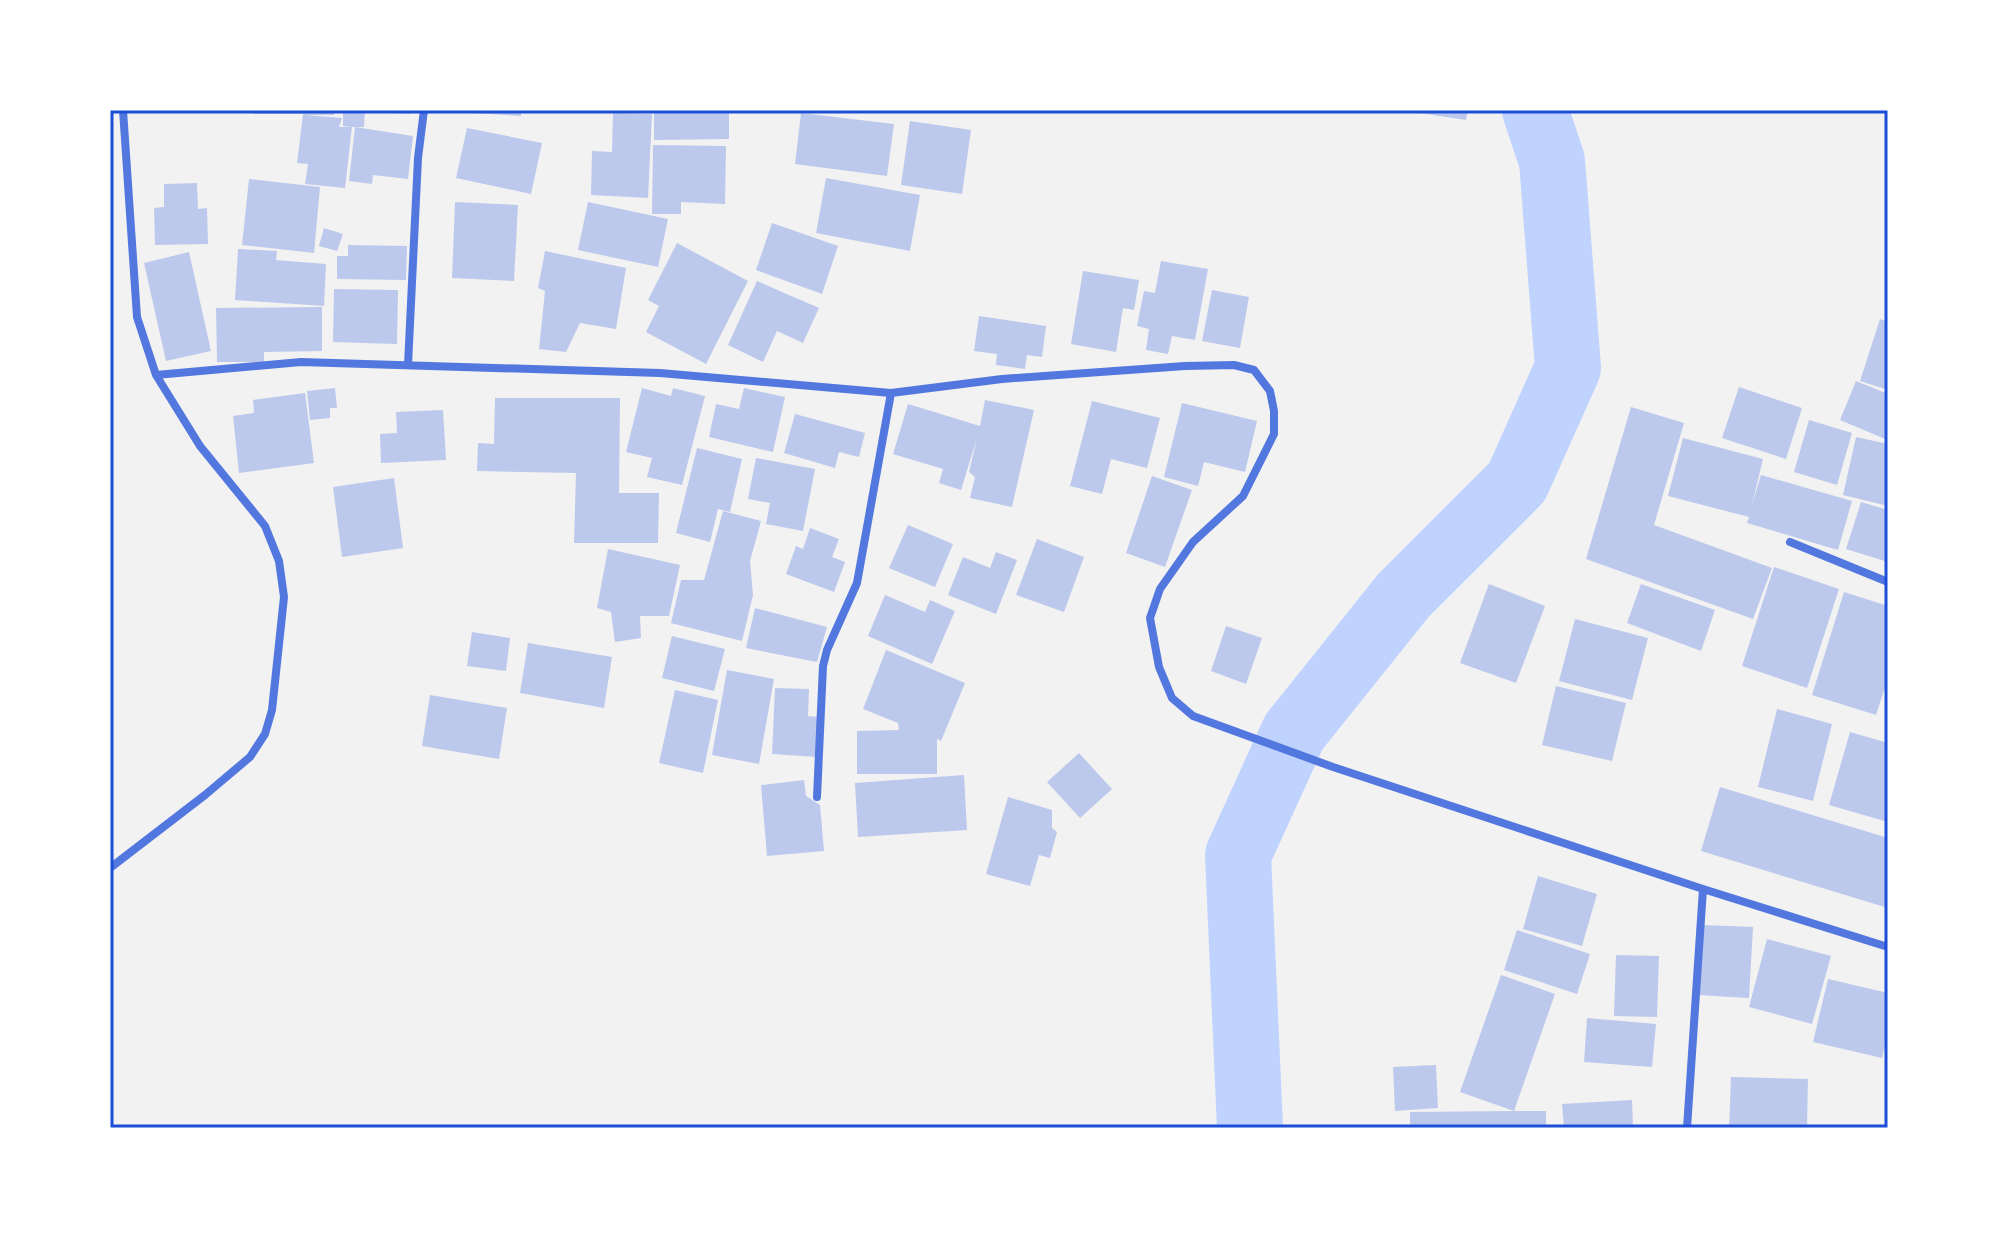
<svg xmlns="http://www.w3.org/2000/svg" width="1998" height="1238" font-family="'Roboto Condensed',sans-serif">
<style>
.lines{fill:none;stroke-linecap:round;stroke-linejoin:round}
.river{stroke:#bfd3fe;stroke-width:66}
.building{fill:#bdc9ec}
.minor{stroke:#5277de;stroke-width:8}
.neatline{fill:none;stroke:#1d4ed8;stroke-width:3}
</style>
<rect width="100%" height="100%" fill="#f2f2f2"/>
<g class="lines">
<path class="river" d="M 1250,1128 L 1238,855 L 1294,732 L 1403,596 L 1517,482 L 1568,368 L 1552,161 L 1535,110"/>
</g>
<path class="building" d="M 254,110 L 334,110 L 334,115 L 306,115 L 342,118 L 339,127 L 352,127 L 343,126 L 343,110 L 365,110 L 364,127 L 352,127 L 345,188 L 305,184 L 308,164 L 297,163 L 303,114 L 254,114 Z
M 379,110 L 411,110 L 410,114 L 379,112 Z
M 456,110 L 521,110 L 521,116 L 456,112 Z
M 654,110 L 729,110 L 729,139 L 654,140 Z
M 1400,110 L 1468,110 L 1466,120 Z
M 613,113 L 652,114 L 648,198 L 591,195 L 592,151 L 612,152 Z
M 801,113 L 894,124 L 887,176 L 795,164 Z
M 910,121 L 971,130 L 962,194 L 901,185 Z
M 355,127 L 413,136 L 408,179 L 373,175 L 372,184 L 349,181 Z
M 467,128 L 542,143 L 531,194 L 456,178 Z
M 653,145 L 726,146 L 725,204 L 681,202 L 681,214 L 652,214 Z
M 826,178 L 920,195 L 910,251 L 816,233 Z
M 249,179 L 320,187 L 314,253 L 242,245 Z
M 197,183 L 198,209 L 207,208 L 208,244 L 155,245 L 154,208 L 164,207 L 164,184 Z
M 455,202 L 518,205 L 514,281 L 452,278 Z
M 588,202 L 668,219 L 658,267 L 578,250 Z
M 772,223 L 838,246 L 822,294 L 756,270 Z
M 324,228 L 343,234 L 337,251 L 319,246 Z
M 677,243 L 748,281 L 706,364 L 646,332 L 659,306 L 648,300 Z
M 348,245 L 407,246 L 406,280 L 337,279 L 337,256 L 348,256 Z
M 238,249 L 277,251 L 276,260 L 326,264 L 324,306 L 235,300 Z
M 545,251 L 626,268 L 616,329 L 580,323 L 566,352 L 539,349 L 545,291 L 538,288 Z
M 189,252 L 211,351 L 166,361 L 144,263 Z
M 1161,261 L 1208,269 L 1195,340 L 1172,336 L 1168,354 L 1146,350 L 1149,329 L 1137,326 L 1144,291 L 1155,293 Z
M 1083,271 L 1139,280 L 1134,310 L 1123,308 L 1116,352 L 1071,344 Z
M 757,281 L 819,308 L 803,343 L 777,331 L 763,362 L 728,345 Z
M 334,289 L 398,290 L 397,344 L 333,342 Z
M 1212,290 L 1249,297 L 1240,348 L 1202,341 Z
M 322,307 L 322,351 L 264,352 L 264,362 L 217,362 L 216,308 Z
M 979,316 L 1046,326 L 1042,357 L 1027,355 L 1025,369 L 996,365 L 997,354 L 974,351 Z
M 1880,319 L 1888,322 L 1888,390 L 1860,381 Z
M 1856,381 L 1888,394 L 1888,433 L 1885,439 L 1840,420 Z
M 1739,387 L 1802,408 L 1786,459 L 1722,438 Z
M 335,388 L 337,408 L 330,408 L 330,418 L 310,420 L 307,391 Z
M 642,388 L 671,396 L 673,388 L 705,396 L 682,485 L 647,477 L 652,458 L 626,452 Z
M 744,388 L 785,397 L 773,452 L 709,437 L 716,404 L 739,409 Z
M 305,393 L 314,463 L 239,473 L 233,416 L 254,413 L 253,400 Z
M 495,398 L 620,398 L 619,493 L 659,493 L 658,543 L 574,543 L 576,473 L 477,471 L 478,443 L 494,444 Z
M 985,400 L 1034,410 L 1012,507 L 970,498 L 975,477 L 969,472 L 977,438 L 961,490 L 939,483 L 943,469 L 893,454 L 908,404 L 980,426 Z
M 1092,401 L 1160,418 L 1147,468 L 1111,459 L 1102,494 L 1070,486 Z
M 1182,403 L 1257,421 L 1245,472 L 1204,462 L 1198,486 L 1164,477 Z
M 1631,407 L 1684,423 L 1654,525 L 1772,568 L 1753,619 L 1586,559 Z
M 443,410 L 446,460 L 381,463 L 380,434 L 397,433 L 396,412 Z
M 795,414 L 865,433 L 859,457 L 839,452 L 835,468 L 784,453 Z
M 1809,420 L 1852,433 L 1837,485 L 1794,472 Z
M 1856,437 L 1888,444 L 1888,506 L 1843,495 Z
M 1683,438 L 1763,459 L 1752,505 L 1761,475 L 1852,501 L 1838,550 L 1747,523 L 1749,517 L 1668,496 Z
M 697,448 L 742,459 L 730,512 L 718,509 L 710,542 L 676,533 Z
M 756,458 L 815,469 L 803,531 L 766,524 L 770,503 L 748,499 Z
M 1152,476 L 1192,490 L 1165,567 L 1126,553 Z
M 394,478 L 403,548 L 342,557 L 333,487 Z
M 1861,502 L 1888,510 L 1888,562 L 1846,549 Z
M 723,511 L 761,521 L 750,561 L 753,595 L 742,641 L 671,623 L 681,580 L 704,580 Z
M 908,525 L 953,544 L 935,587 L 889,568 Z
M 810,528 L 839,539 L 832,557 L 845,562 L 834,592 L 786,574 L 796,546 L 803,549 Z
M 1037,539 L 1084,557 L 1064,612 L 1016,595 Z
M 608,549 L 680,565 L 669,616 L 640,616 L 641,638 L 615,642 L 611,612 L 597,608 Z
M 996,552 L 1017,560 L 996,614 L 948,595 L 963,557 L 990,568 Z
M 1774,567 L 1839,589 L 1807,688 L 1742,666 Z
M 1489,584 L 1545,606 L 1516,683 L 1460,663 Z
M 1641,584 L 1715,610 L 1701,651 L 1627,623 Z
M 1844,592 L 1888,606 L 1888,678 L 1876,715 L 1812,695 Z
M 885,595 L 925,612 L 930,600 L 955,611 L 932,664 L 868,636 Z
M 755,608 L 827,627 L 817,662 L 746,648 Z
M 1575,619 L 1648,638 L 1632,700 L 1559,681 Z
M 1226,626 L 1262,638 L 1246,684 L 1211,671 Z
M 472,632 L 510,638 L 506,671 L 467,666 Z
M 672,636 L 725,649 L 714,691 L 662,678 Z
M 528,643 L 612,657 L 604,708 L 520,693 Z
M 886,650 L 965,683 L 941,741 L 937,739 L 937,774 L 857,774 L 857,731 L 899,730 L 898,723 L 863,709 Z
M 727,670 L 774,679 L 759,764 L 712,755 Z
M 1556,686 L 1626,703 L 1612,761 L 1542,745 Z
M 775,688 L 809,689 L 808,716 L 819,717 L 817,757 L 772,754 Z
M 675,690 L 718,700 L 703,773 L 659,763 Z
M 430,695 L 507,708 L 499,759 L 422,746 Z
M 1777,709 L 1832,724 L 1813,801 L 1758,787 Z
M 1850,732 L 1888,743 L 1888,822 L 1829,805 Z
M 1079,753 L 1112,789 L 1080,818 L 1047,782 Z
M 964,775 L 967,830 L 858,837 L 855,783 Z
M 804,780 L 806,796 L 820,805 L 824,851 L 767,856 L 761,785 Z
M 1720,787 L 1888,838 L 1888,908 L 1701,851 Z
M 1008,797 L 1052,810 L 1052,828 L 1057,832 L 1050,858 L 1039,855 L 1030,886 L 986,874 Z
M 1538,876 L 1597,894 L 1582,946 L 1523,929 Z
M 1702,925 L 1753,927 L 1749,998 L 1697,995 Z
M 1517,930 L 1590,954 L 1577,994 L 1504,970 Z
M 1767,939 L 1831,956 L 1812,1024 L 1749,1007 Z
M 1616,955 L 1659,956 L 1657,1017 L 1614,1016 Z
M 1501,975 L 1555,994 L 1514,1111 L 1546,1111 L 1546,1128 L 1410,1128 L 1410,1112 L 1514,1111 L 1460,1092 Z
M 1828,979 L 1888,993 L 1888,1031 L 1882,1058 L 1813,1042 Z
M 1587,1018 L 1656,1024 L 1652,1067 L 1584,1062 Z
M 1436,1065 L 1438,1108 L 1395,1111 L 1393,1067 Z
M 1731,1077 L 1808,1079 L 1807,1128 L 1729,1128 Z
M 1632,1100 L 1633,1128 L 1564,1128 L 1562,1104 Z"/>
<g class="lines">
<path class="minor" d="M 408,365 L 418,158 L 424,110
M 156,375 L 301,362 L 660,373 L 891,393 L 1002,379 L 1185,366 L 1234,365 L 1254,370 L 1270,391 L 1274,411 L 1274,434 L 1243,496 L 1193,542 L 1160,589 L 1150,618 L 1159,667 L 1172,698 L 1193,716 L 1333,767 L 1703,889 L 1888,947
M 1790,542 L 1888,582
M 817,797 L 823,666 L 827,650 L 857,583 L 891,393
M 110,868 L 205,795 L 250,757 L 265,734 L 272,710 L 284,597 L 279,561 L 265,526 L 200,446 L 156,375 L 137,317 L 123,110
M 1687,1128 L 1703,889"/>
</g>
<rect width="1998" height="1238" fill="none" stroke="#ffffff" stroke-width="224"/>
<rect x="112" y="112" width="1774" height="1014" class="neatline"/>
</svg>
